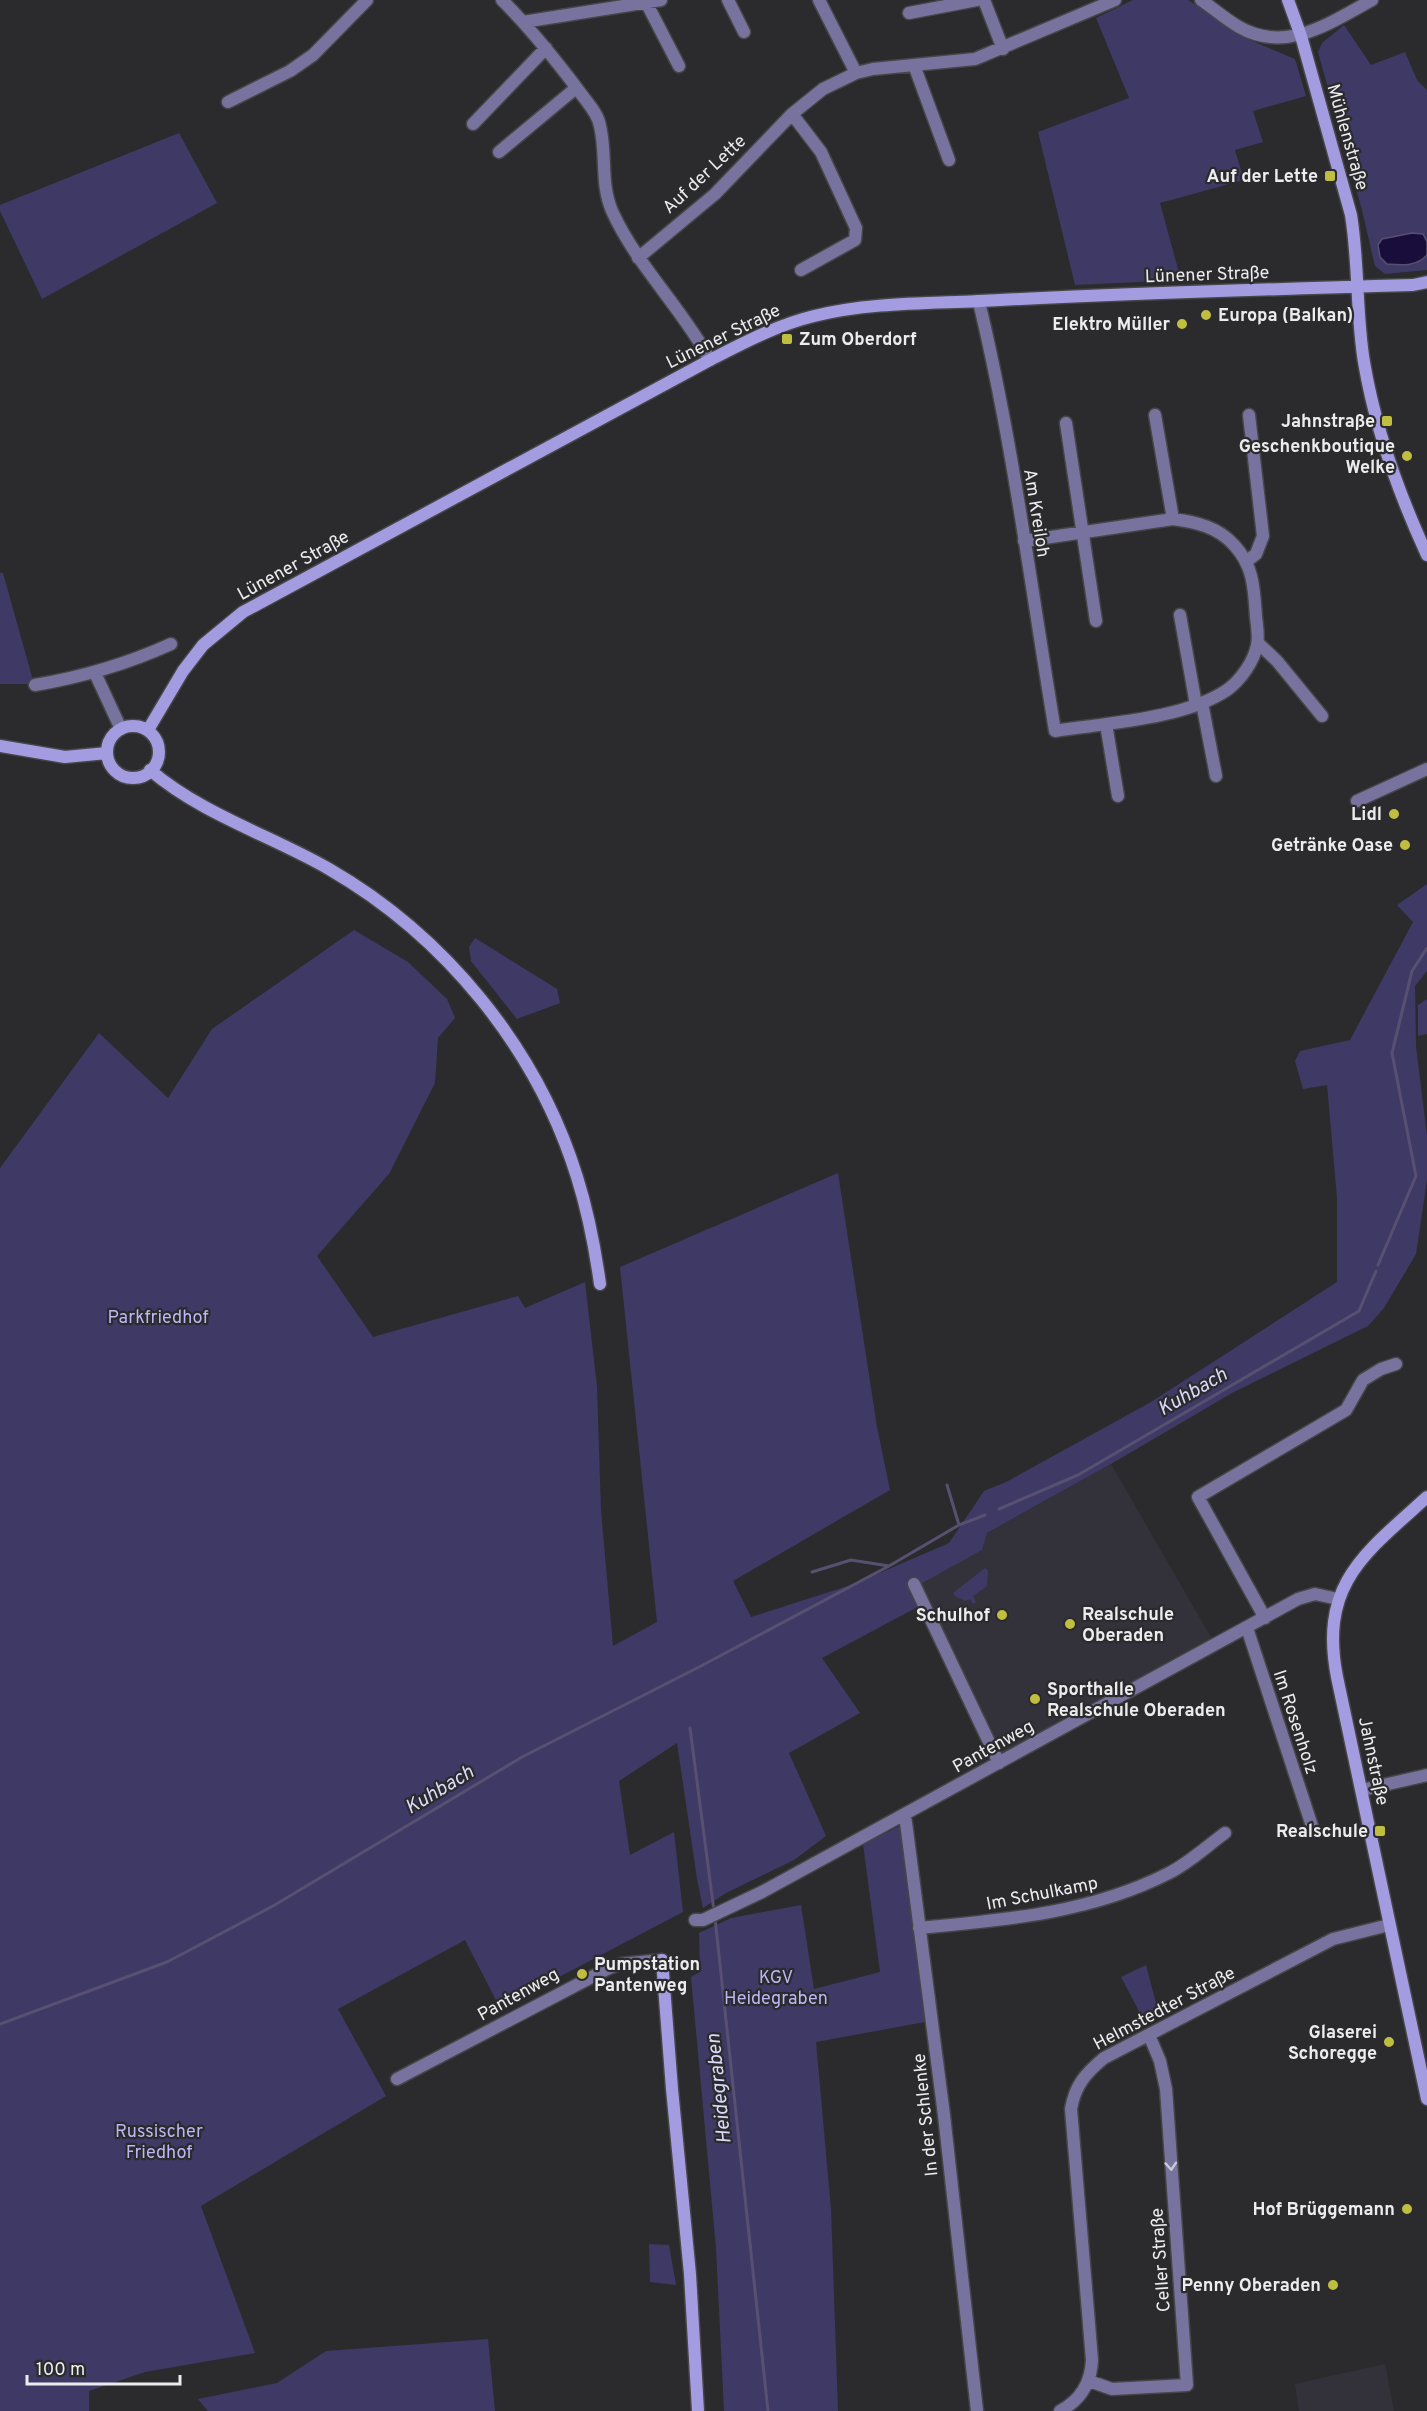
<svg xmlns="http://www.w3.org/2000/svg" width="1427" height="2411" font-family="Overpass,sans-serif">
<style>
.built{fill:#33323b}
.green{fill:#3f3965}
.water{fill:#190d3b;stroke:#585071;stroke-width:1.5}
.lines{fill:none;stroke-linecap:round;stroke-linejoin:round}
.stream{stroke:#585071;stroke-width:3}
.minor-casing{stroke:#464648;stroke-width:15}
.secondary-casing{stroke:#464648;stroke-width:15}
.minor{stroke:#78739e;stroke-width:12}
.secondary{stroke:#a39ce0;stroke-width:12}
.oneway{stroke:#c9c8d6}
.poi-dot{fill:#c0be41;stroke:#2b2b2d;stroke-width:2}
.labels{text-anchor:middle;stroke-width:4.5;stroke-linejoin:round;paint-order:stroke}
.street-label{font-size:18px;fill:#ececee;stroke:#2b2b2d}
.poi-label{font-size:18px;font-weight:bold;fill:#ececee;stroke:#2b2b2d;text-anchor:end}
.park-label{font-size:18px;fill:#bcb6f7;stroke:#2b2b2d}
.water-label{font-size:20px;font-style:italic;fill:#dbd9fa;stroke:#2b2b2d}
</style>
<rect width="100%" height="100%" fill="#2b2b2d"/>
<path class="built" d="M 1111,1464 L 1216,1646 L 1001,1763 L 919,1585 L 982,1550 L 986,1534 Z
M 1385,2364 L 1394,2411 L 1299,2411 L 1295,2384 Z"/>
<path class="green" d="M 1133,0 L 1188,0 L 1250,40 L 1295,59 L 1306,96 L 1253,111 L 1263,142 L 1235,150 L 1244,180 L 1160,203 L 1181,280 L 1075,285 L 1038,132 L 1129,98 L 1096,18 Z
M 1344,25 L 1371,65 L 1405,52 L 1417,80 L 1427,90 L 1427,270 L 1385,274 L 1375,266 L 1362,210 L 1318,52 L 1322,43 Z
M 179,133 L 217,203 L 42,299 L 0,211 L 0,205 Z
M 0,573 L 3,573 L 34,684 L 0,684 Z
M 1427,884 L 1427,971 L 1415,986 L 1416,1046 L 1427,1136 L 1427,1180 L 1416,1254 L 1384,1308 L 1368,1326 L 1232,1393 L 1111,1464 L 987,1533 L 982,1550 L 919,1585 L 927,1602 L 822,1658 L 860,1713 L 789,1753 L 826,1836 L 794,1860 L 726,1893 L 703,1908 L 697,1879 L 677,1743 L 619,1781 L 630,1855 L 674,1832 L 683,1912 L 500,2008 L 465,1940 L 338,2009 L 386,2096 L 201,2206 L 255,2353 L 145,2372 L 89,2391 L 89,2411 L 0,2411 L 0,1168 L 99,1033 L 168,1098 L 212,1029 L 354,930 L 408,962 L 447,999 L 455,1018 L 438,1038 L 435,1083 L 389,1174 L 317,1256 L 373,1337 L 518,1296 L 525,1308 L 585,1282 L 597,1387 L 601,1511 L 613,1646 L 657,1622 L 620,1267 L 838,1173 L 877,1427 L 890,1490 L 733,1581 L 751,1617 L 854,1584 L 949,1543 L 984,1491 L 1006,1482 L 1151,1402 L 1337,1282 L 1337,1198 L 1327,1085 L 1303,1089 L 1295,1061 L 1300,1051 L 1350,1040 L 1413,922 L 1397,905 Z
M 475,938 L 557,989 L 560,1003 L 517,1019 L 471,961 L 469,947 Z
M 1427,999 L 1427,1034 L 1418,1036 L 1418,1005 Z
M 985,1568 L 988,1570 L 987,1586 L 973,1596 L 976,1602 L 973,1604 L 970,1599 L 965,1601 L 955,1596 L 953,1593 Z
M 902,1825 L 925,2022 L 816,2042 L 831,2209 L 838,2411 L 724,2411 L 716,2248 L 691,1977 L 700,1972 L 699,1933 L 731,1918 L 801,1905 L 814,1989 L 880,1972 L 863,1844 Z
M 1146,1965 L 1158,2011 L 1143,2019 L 1121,1977 Z
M 649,2244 L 669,2245 L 676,2285 L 650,2282 Z
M 488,2339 L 495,2411 L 208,2411 L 198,2399 L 277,2383 L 326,2351 Z"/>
<path class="water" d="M 1412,233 L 1423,234 L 1427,242 L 1427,255 C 1416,267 1402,265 1387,264 L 1380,257 L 1378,245 L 1382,239 Z"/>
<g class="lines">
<path class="stream" d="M 1378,1265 L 1416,1176 L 1392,1053 L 1412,971 L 1427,948
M 947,1485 L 959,1525
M 999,1509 L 1078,1475 L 1359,1311 L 1376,1271
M 812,1572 L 851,1560 L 889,1566
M 690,1728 L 714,1911
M 715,1918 L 768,2411
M 0,2024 L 167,1962 L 273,1906 L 522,1757 L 701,1666 L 889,1566 L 959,1525 L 985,1515"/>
<g class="minor-casing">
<path id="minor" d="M 502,0 C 530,28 555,59 579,91 C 586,101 598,113 600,126 C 607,155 600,183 612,211 C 637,266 682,308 710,360
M 728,0 L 744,32
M 819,0 L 856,73
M 984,0 L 1003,49
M 1201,0 C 1213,8 1225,19 1239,27 C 1286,54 1330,23 1372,0
M 646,2 L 679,66
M 909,13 L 977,0
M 523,22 L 661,0
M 914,65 L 949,160
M 228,102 L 290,71 L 313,55 L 367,0
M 792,114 L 821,152 L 856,228 L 855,240 L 801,270
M 473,124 L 546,48
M 499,152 L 576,88
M 638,258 L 715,194 L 792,114 L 823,89 L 856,73 L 873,69 L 975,59 L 1115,0
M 979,302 C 1013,443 1031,588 1055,731 C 1107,723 1184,719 1227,690 C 1241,680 1254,661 1257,645 C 1259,637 1257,626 1256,617 C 1254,590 1254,566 1234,545 C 1218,527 1196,522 1173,519 L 1024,541
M 1155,415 L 1173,519
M 1066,423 L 1096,621
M 1247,561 L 1256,554 L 1263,536 L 1249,415
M 1180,615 L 1196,705
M 1258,643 L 1277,661 L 1322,716
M 95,673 L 121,729
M 35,685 C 82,677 127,664 171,644
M 1202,703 L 1216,776
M 1106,724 L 1118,796
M 1357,801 L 1427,769
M 914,1584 L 999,1763
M 1265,1618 L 1198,1497 L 1346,1410 L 1363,1380 L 1381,1369 L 1396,1364
M 1247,1628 L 1312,1826
M 1362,1790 L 1427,1775
M 905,1815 L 944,2115 L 977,2411
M 695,1920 L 703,1920 L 762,1892 L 1298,1599 L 1315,1594 L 1338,1599
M 919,1928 C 1005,1920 1091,1913 1169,1873 C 1189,1863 1207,1846 1225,1833
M 397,2079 L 609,1968 L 621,1964 L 662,1960
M 1089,2381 L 1112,2389 L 1187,2385 L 1166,2089 L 1160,2061 L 1149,2035
M 1060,2411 C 1081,2400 1091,2383 1092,2360 L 1071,2109 C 1075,2085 1086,2073 1104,2058 L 1333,1939 L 1389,1925"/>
</g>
<g class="secondary-casing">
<path id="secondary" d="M 1288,0 L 1301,36 L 1351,215 C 1359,264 1356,314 1364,362 C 1375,428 1399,494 1427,555
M107 752a26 26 0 1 1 52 0a26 26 0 1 1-52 0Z
M 148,730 L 183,671 L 203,645 L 243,612 L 710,360 C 743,343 777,325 814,316 C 874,301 938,304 1000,300 C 1137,293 1275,289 1413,285 L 1427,282
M 0,746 L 65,757 L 107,753
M 150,770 C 203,815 270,835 329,869 C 445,936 537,1048 577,1177 C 588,1212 595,1248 600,1284
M 1427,1497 C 1364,1554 1319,1584 1337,1677 L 1427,2099
M 662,1960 L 672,2089 L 690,2274 L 698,2411"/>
</g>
<use href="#minor" class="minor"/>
<use href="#secondary" class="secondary"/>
</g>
<defs><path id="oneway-chevron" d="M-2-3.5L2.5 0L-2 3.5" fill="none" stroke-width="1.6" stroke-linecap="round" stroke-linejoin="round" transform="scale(1.5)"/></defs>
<use class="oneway" href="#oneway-chevron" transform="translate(1171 2166) rotate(86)"/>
<g class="poi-dot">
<rect x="1324" y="170" width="12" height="12" rx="3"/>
<circle cx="1206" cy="315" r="6"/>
<circle cx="1182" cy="324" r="6"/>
<rect x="781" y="333" width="12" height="12" rx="3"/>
<rect x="1381" y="415" width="12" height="12" rx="3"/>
<circle cx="1407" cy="456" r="6"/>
<circle cx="1394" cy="814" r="6"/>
<circle cx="1405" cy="845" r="6"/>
<circle cx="1002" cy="1615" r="6"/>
<circle cx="1070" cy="1624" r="6"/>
<circle cx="1035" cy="1699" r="6"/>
<rect x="1374" y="1825" width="12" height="12" rx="3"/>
<circle cx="582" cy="1974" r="6"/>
<circle cx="1389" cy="2042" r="6"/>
<circle cx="1407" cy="2209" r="6"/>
<circle cx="1333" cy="2285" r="6"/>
</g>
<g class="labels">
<g class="street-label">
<text transform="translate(1348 137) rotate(74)" y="6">Mühlenstraße</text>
<text transform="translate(704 174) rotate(-43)" y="6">Auf der Lette</text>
<text transform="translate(1207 274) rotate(-2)" y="6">Lünener Straße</text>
<text transform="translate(723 336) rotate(-26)" y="6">Lünener Straße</text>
<text transform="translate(1037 513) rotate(81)" y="6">Am Kreiloh</text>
<text transform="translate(293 565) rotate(-29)" y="6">Lünener Straße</text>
<text transform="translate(1296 1722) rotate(72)" y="6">Im Rosenholz</text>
<text transform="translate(993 1746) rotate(-29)" y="6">Pantenweg</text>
<text transform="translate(1374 1761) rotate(78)" y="6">Jahnstraße</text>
<text transform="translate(1042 1893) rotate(-11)" y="6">Im Schulkamp</text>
<text transform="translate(518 1994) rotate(-29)" y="6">Pantenweg</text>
<text transform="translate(1164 2008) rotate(-28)" y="6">Helmstedter Straße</text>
<text transform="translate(925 2115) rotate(-96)" y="6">In der Schlenke</text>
<text transform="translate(1160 2260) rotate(-94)" y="6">Celler Straße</text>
</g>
<g class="poi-label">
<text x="1318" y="182">Auf der Lette</text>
<text x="1218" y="321" text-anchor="start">Europa (Balkan)</text>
<text x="1170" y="330">Elektro Müller</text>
<text x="799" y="345" text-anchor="start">Zum Oberdorf</text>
<text x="1375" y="427">Jahnstraße</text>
<text x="1395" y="452">Geschenkboutique<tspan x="1395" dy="21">Welke</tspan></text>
<text x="1382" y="820">Lidl</text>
<text x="1393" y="851">Getränke Oase</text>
<text x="1082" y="1620" text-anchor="start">Realschule<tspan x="1082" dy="21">Oberaden</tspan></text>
<text x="990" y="1621">Schulhof</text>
<text x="1047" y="1695" text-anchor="start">Sporthalle<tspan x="1047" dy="21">Realschule Oberaden</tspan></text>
<text x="1368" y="1837">Realschule</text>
<text x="594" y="1970" text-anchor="start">Pumpstation<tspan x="594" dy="21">Pantenweg</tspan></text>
<text x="1377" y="2038">Glaserei<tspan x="1377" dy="21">Schoregge</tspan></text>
<text x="1395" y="2215">Hof Brüggemann</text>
<text x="1321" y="2291">Penny Oberaden</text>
</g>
<g class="park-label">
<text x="158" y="1323">Parkfriedhof</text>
<text x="776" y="1983">KGV<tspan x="776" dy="21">Heidegraben</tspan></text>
<text x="159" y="2137">Russischer<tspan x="159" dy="21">Friedhof</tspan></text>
</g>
<g class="water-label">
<text transform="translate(1192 1391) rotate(-30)" y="7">Kuhbach</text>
<text transform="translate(439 1789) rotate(-31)" y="7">Kuhbach</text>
<text transform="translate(718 2089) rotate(-96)" y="7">Heidegraben</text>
</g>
</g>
<path d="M27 2375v9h153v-9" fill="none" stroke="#ececee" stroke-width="3"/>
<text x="36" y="2375" font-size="18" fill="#ececee" stroke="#2b2b2d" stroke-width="4.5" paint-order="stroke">100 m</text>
</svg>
